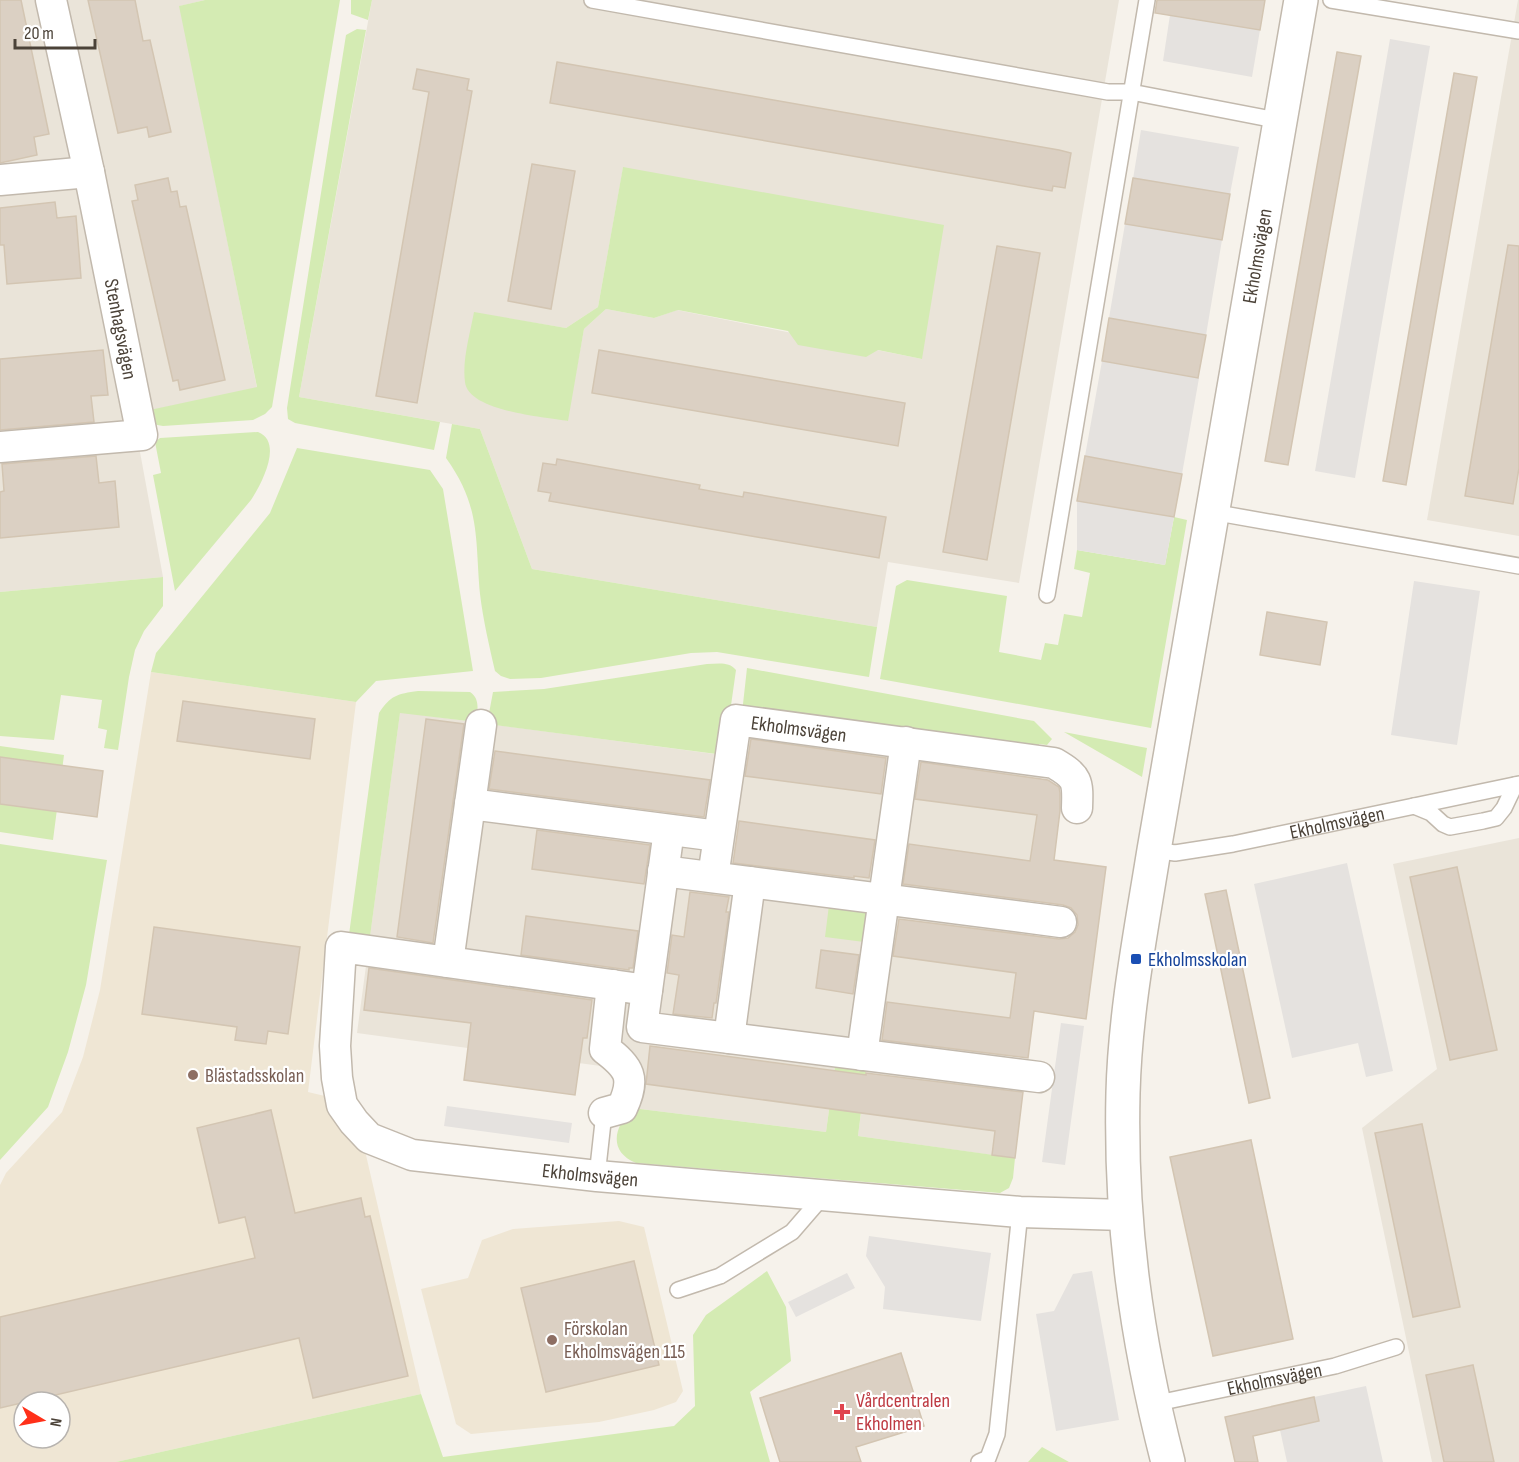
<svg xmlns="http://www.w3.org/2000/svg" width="1519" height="1462" font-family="'Sofia Sans Condensed',sans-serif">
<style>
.residential{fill:#eae4d9;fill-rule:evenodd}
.education{fill:#efe6d4;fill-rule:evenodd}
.green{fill:#d4ebb3}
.parking{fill:#e5e2df}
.building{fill:#dbd0c3;stroke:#d3c5b2;stroke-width:1.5}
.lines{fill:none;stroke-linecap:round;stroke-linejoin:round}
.service-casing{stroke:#c2b9ad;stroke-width:18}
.minor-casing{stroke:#c2b9ad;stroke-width:33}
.tertiary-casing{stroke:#c2b9ad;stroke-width:36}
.service{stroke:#fff;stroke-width:15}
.minor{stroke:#fff;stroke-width:30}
.tertiary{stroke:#fff;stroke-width:33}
.transit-dot{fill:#1a4fb4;stroke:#fff;stroke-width:2}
.education-dot{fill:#8d6e63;stroke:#fff;stroke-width:2}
.health-dot{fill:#e0444e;stroke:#fff;stroke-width:2}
.labels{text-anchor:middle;stroke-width:4.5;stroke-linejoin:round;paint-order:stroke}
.street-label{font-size:20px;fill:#4b4238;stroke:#fff}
.transit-label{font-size:20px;fill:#164399;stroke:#fff;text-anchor:start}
.education-label{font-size:20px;fill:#785e54;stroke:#fff;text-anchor:start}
.health-label{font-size:20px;fill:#be3a42;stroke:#fff;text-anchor:start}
</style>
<rect width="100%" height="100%" fill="#f6f2eb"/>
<path class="residential" d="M 0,0 L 205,0 L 180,6 L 257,388 L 133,414 L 163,577 L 0,592 Z
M 372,0 L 1119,0 L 1019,583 L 888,562 L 877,627 L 532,569 L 480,429 L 299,397 ZM 623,168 L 922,359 L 677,310 L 654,318 L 606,309 L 584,329 L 567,421 L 474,313 L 566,328 L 598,307 Z
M 1518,0 L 1519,0 L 1519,536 L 1427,520 Z
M 400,712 L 737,757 L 742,723 L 1043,764 L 992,1155 L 858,1136 L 867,1065 L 836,1061 L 826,1132 L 632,1108 L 638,1071 L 357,1033 Z
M 1519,838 L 1519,1462 L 1432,1462 L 1362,1128 L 1437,1069 L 1393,864 Z"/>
<path class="education" d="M 151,672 L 356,702 L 308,1092 L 329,1097 L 366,1155 L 421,1394 L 116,1462 L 0,1462 L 0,1185 L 6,1173 L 62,1112 L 83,1057 L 100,990 ZM 24,1402 L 60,1402 L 60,1438 L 24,1438 Z
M 619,1221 L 644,1227 L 683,1391 L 676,1402 L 654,1410 L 599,1422 L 471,1434 L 456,1424 L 421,1289 L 468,1278 L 482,1240 L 513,1229 Z"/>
<path class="green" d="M 205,0 L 340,0 L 272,407 L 265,414 L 253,420 L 163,426 L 152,424 L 145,411 L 257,387 L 179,6 Z
M 351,0 L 372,0 L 368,20 L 351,14 Z
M 357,29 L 366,30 L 299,397 L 440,422 L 434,450 L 295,423 L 288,419 L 287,408 L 346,35 Z
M 623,167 L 944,225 L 922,359 L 878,350 L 866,357 L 798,345 L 788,331 L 678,310 L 654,318 L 606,309 L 584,329 L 568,421 C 543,417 468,411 465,382 C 462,360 470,334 474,312 L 566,328 L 598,307 Z
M 452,424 L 480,429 L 532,569 L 877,627 L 869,677 L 717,652 L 691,653 L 541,678 L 510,679 L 501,676 L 495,671 C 489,645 483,619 480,594 C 475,538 481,507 446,458 Z
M 258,432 C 284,442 261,485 251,500 L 175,591 L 153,475 L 161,473 L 155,442 L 160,438 Z
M 297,448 L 430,470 L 443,489 L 473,671 L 376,681 L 356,702 L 151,672 L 156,653 L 270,513 Z
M 1174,517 L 1187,520 L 1151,728 L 880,679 L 896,586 L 907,580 L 1007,596 L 999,652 L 1041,660 L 1045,643 L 1058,645 L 1064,614 L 1082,617 L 1090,573 L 1074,569 L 1077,550 L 1165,565 Z
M 163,577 L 163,606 L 144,631 L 135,650 L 129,677 L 118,750 L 104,748 L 107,730 L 98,728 L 102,700 L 61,695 L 54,740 L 0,736 L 0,592 Z
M 707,664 C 717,664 729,661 736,670 L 724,755 L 487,724 L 493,692 L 544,689 Z
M 747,668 L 1034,721 L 1052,739 L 1047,745 L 1039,744 L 1038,753 L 742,713 Z
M 418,691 L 470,692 C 481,699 477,712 476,722 L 400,713 L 369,944 L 348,942 L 379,713 C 391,695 397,694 418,691 Z
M 1064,732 L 1147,748 L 1142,777 Z
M 0,746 L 64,755 L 53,840 L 0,832 Z
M 0,844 L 107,860 L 86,985 L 68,1052 L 48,1107 L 0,1160 Z
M 829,905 L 876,911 L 872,943 L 825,937 Z
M 836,1060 L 867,1064 L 858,1136 L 1015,1158 L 1013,1178 L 1009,1188 L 1000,1193 L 636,1163 C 607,1151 615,1126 632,1108 L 826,1132 Z
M 767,1271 L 786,1307 L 791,1361 L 750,1392 L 770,1462 L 116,1462 L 421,1394 L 443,1457 L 674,1426 L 695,1406 L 693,1335 L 706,1315 Z
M 1042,1447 L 1069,1462 L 1028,1462 Z"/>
<path class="parking" d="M 1170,15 L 1260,30 L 1252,77 L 1163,61 Z
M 1390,39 L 1430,46 L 1355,478 L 1315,471 Z
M 1141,130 L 1239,147 L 1230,194 L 1133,179 Z
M 1125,224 L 1222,240 L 1206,335 L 1109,318 Z
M 1102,361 L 1199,378 L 1182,474 L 1085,456 Z
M 1077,501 L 1174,517 L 1165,565 L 1077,550 Z
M 1414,581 L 1480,591 L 1457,745 L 1391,735 Z
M 1347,863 L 1393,1071 L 1366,1077 L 1358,1043 L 1292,1058 L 1254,884 Z
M 1061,1023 L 1084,1026 L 1065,1165 L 1042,1162 Z
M 447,1106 L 572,1123 L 569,1143 L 444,1126 Z
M 869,1236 L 991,1253 L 981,1321 L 883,1309 L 885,1287 L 866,1256 Z
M 1092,1271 L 1119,1420 L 1056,1431 L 1036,1314 L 1054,1311 L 1073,1274 Z
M 847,1273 L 855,1288 L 796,1317 L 788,1302 Z
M 1366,1386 L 1383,1462 L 1287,1462 L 1280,1430 L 1319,1421 L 1314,1397 Z"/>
<path class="building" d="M 0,0 L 21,0 L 49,134 L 34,137 L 37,155 L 0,163 Z
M 88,0 L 135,0 L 143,41 L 150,40 L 171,132 L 149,137 L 147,127 L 118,133 Z
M 1157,0 L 1265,0 L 1260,30 L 1155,13 Z
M 1337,52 L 1361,56 L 1288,465 L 1265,461 Z
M 557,62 L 1059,150 L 1071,153 L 1065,188 L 1053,186 L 1052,191 L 550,103 Z
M 417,69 L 469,79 L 467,90 L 472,91 L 417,403 L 376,396 L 429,92 L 413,89 Z
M 1454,73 L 1477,77 L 1406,485 L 1383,481 Z
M 532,164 L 575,171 L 551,309 L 508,301 Z
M 168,178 L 171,192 L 177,191 L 180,207 L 186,206 L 225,380 L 180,390 L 178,380 L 173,381 L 132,201 L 138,200 L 135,185 Z
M 1133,178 L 1230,194 L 1222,240 L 1125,224 Z
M 55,202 L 57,218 L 76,216 L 81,278 L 7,284 L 4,245 L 0,245 L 0,208 Z
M 1508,245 L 1519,246 L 1519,468 L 1513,504 L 1465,496 Z
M 997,246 L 1040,253 L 987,560 L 943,552 Z
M 1109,318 L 1206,335 L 1198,378 L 1102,361 Z
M 103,350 L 108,395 L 91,396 L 94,422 L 0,430 L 0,359 Z
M 599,350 L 905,403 L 898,446 L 592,393 Z
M 96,456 L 99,483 L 115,481 L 119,527 L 0,538 L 0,492 L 4,491 L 2,464 Z
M 1085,456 L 1182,474 L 1174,517 L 1077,501 Z
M 557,459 L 700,485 L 699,489 L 743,497 L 744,492 L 886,517 L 879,558 L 549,501 L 551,493 L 538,491 L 543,463 L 556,465 Z
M 1267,612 L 1327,622 L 1320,665 L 1260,655 Z
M 183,701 L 315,719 L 310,759 L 177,741 Z
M 426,719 L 464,724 L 433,943 L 397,937 Z
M 751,739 L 886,758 L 881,794 L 745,776 Z
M 495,751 L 710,780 L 704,817 L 489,789 Z
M 0,757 L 103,771 L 97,817 L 0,804 Z
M 921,762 L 1048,780 L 1059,787 L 1060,793 L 1060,811 L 1054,860 L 1106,867 L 1086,1019 L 1034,1011 L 1028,1058 L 882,1040 L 887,1002 L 1010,1018 L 1016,973 L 893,956 L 899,919 L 1059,939 L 1068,938 L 1075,932 L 1078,925 L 1077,915 L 1071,908 L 1063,905 L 903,884 L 909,844 L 1030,861 L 1037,815 L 915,799 Z
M 739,821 L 875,840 L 869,878 L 854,876 L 854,878 L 733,863 Z
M 537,830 L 650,845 L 644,884 L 532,869 Z
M 1457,867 L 1497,1050 L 1450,1060 L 1410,877 Z
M 1226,890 L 1270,1098 L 1249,1103 L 1205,894 Z
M 690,892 L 729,897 L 726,912 L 729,912 L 716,1003 L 714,1003 L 712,1018 L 673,1014 L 679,975 L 667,973 L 672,935 L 684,937 Z
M 526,916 L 638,931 L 633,968 L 629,968 L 629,970 L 521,955 Z
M 154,927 L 300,947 L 288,1034 L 268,1031 L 266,1044 L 235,1040 L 237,1027 L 142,1014 Z
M 821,950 L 859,955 L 853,994 L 816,988 Z
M 369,968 L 592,1000 L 587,1038 L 583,1038 L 575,1095 L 464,1080 L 471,1023 L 364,1010 Z
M 650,1046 L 866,1075 L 866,1073 L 1023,1092 L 1015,1158 L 992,1155 L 995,1131 L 646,1084 Z
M 271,1110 L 295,1213 L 361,1198 L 365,1217 L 370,1216 L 408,1376 L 313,1398 L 299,1338 L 0,1408 L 0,1317 L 255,1258 L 245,1217 L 219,1223 L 197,1128 Z
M 1422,1124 L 1460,1307 L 1413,1317 L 1375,1133 Z
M 1251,1140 L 1293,1339 L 1213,1356 L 1170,1157 Z
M 634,1261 L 659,1365 L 546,1392 L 521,1288 Z
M 901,1353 L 924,1426 L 856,1447 L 861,1462 L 780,1462 L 760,1398 Z
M 1473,1365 L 1494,1462 L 1444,1462 L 1426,1375 Z
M 1314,1397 L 1319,1421 L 1253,1436 L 1258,1462 L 1235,1462 L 1225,1417 Z"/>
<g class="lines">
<g class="service-casing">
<g id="service">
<path d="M 592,0 L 1108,92 L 1131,92 L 1281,121"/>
<path d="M 1331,0 L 1519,31"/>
<path d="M 1212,512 L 1519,566"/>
<path d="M 1047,595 L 1147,0"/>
<path d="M 1414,806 L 1431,813 L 1443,824 L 1450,827 L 1483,821 L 1496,818 L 1504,808 L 1515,785"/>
<path id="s1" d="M 1154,850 L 1175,853 L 1233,844 L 1519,784"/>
<path d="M 597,1176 L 604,1113"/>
<path d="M 678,1290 L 720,1276 L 792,1232 L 824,1195"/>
<path id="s2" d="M 1153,1404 L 1335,1366 L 1396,1347"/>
<path d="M 979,1462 L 988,1458 L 997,1434 L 1020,1212"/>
</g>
</g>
<g class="minor-casing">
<g id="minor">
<path d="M 0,180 L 89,172"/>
<path d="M 0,447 L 142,435 L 89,172 L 51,0"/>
<path d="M 470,804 L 718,836"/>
<path d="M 669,830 L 642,1027 L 1039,1077"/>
<path d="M 663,871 L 1061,922"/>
<path id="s3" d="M 713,877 L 736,720 L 1054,763 C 1078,777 1078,781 1077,808"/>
<path d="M 448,962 L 481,725"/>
<path id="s4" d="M 647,990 L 341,947 L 335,1046 L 337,1078 L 342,1105 L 354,1122 L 369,1138 L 412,1155 L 597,1176 L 1020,1212 L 1125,1215"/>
<path d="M 729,1038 L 750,882"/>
<path d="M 862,1055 L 906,742"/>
<path d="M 604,1113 L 622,1108 C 636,1078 630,1068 605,1049 L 612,985"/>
</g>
</g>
<g class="tertiary-casing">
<g id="tertiary">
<path id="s5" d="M 1168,1462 C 1136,1338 1120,1222 1123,1093 C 1125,1012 1141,931 1154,850 L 1301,0"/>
</g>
</g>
<use href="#service" class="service"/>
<use href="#minor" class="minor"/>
<use href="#tertiary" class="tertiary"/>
</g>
<rect class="transit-dot" x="1130" y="953" width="12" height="12" rx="3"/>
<g class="education-dot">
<circle cx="193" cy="1075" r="6"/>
<circle cx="552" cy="1340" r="6"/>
</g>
<path class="health-dot" d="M839 1403h6v6h6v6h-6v6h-6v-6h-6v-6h6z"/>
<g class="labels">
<g class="street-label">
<text dy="7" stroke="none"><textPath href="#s5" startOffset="1221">Ekholmsvägen</textPath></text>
<text transform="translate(121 329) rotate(79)" y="7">Stenhagsvägen</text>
<text dy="7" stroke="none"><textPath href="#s3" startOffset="222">Ekholmsvägen</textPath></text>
<text dy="7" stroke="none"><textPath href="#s1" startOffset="186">Ekholmsvägen</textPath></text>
<text dy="7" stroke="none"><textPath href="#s4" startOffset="736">Ekholmsvägen</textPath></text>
<text dy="7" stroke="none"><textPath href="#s2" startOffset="124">Ekholmsvägen</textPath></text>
</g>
<g class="transit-label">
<text x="1148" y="966">Ekholmsskolan</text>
</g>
<g class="education-label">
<text x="205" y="1082">Blästadsskolan</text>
<text x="564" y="1335">Förskolan<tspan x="564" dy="23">Ekholmsvägen 115</tspan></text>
</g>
<g class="health-label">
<text x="856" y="1407">Vårdcentralen<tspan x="856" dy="23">Ekholmen</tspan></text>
</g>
</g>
<g transform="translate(42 1420) rotate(100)"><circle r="28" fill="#ffffff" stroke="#b7b3af" stroke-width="1.5"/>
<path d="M0-4.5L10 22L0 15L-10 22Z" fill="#ff3019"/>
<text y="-9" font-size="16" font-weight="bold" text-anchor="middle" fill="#4b4238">N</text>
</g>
<path d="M15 39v9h80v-9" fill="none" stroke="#4b4238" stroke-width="3"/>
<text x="24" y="39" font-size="18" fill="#4b4238" stroke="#ffffff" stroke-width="4.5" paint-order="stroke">20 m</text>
</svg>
